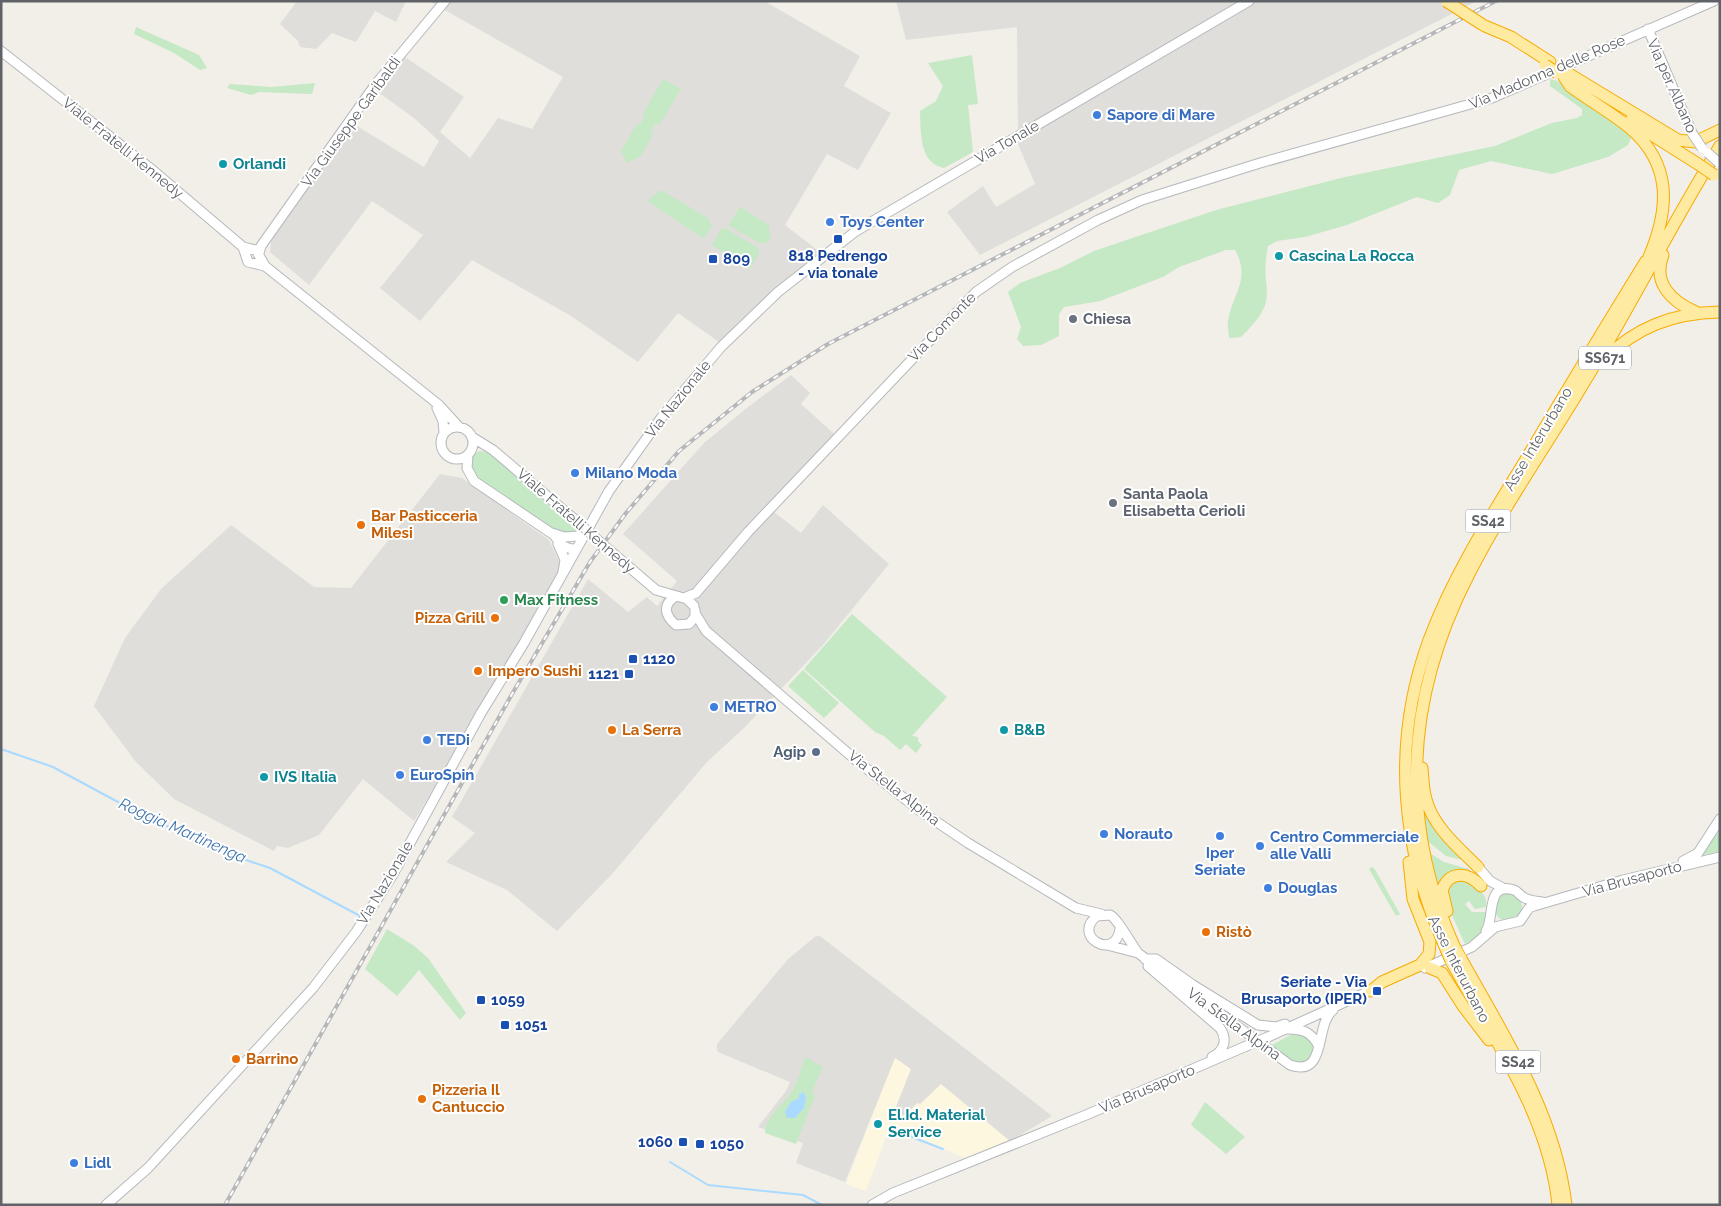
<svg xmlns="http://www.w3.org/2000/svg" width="1721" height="1206" font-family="Raleway,sans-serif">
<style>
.commercial{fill:#fef7e0}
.industrial{fill:#e0deda}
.green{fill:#c5e8c5}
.water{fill:#aadaff}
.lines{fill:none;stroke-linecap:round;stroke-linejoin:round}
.stream{stroke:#aadaff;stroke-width:2}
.tertiary-casing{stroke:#b5b8bc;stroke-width:11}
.secondary-casing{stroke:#b6babf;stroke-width:11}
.trunk-casing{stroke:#f9ab00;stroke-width:13}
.tertiary{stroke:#fff;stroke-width:9}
.secondary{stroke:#fff;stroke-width:9}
.trunk{stroke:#feeaa1;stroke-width:11}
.rail-casing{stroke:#b6b7b8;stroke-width:4}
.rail{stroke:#fff;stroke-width:2;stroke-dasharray:5.5;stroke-linecap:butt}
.tertiary-bridge-casing{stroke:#b5b8bc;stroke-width:11;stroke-linecap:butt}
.trunk-bridge-casing{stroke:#f9ab00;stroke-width:13;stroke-linecap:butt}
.tertiary-bridge{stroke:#fff;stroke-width:9}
.trunk-bridge{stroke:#feeaa1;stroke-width:11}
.shop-dot{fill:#3f7fe0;stroke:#fff;stroke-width:2}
.culture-dot{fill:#0f9aa8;stroke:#fff;stroke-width:2}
.transit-dot{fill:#1a4fb4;stroke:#fff;stroke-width:2}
.worship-dot{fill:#6b7280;stroke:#fff;stroke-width:2}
.food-dot{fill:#e8710a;stroke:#fff;stroke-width:2}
.leisure-dot{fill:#2e9e5b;stroke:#fff;stroke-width:2}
.service-dot{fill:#5c6f8a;stroke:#fff;stroke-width:2}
.labels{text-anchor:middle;stroke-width:4;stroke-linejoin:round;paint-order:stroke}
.shield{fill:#fff;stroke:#8f9295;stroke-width:1}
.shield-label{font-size:14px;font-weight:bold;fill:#5f6368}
.street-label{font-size:15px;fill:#5f6368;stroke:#fff}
.shop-label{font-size:15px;font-weight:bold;fill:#366cbe;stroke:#fff;text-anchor:start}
.culture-label{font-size:15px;font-weight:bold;fill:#0d838f;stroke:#fff;text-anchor:start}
.transit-label{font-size:15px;font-weight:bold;fill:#164399;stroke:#fff;text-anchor:start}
.worship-label{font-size:15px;font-weight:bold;fill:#5b616d;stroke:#fff;text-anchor:start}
.food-label{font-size:15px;font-weight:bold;fill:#c56008;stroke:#fff;text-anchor:start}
.leisure-label{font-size:15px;font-weight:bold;fill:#27864d;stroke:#fff;text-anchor:start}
.service-label{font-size:15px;font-weight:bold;fill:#4e5e75;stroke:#fff;text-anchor:end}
.water-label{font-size:16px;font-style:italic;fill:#4174aa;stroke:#fff}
</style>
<rect width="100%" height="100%" fill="#f1efe8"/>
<path class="commercial" d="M 895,1057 L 911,1069 L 892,1117 L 895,1121 L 917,1103 L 920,1104 L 941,1084 L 1010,1141 L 967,1159 L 895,1127 L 889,1129 L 866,1191 L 846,1184 Z"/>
<path class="industrial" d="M 297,1 L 406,1 L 396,22 L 375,11 L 356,42 L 332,33 L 316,49 L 300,47 L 298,41 L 280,24 Z
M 429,1 L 764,1 L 860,56 L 844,86 L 891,113 L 858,170 L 827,154 L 785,225 L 821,253 L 719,342 L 678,313 L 638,362 L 571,316 L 472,260 L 420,321 L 380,288 L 423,235 L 372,201 L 309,285 L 270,252 L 271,242 L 289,212 L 352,123 L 424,167 L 439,141 L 414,118 L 374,89 L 405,57 L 464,97 L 440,132 L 470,158 L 498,118 L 532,129 L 563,77 Z
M 896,1 L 1477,1 L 980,255 L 947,212 L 983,186 L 996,207 L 1035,184 L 1018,144 L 1017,27 L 906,40 Z
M 791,375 L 810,393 L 801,404 L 842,441 L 774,512 L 801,533 L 823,505 L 889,564 L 823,645 L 744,728 L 707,762 L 612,874 L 557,931 L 507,890 L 446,862 L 475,833 L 452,817 L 588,579 L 628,612 L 647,597 L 657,606 L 677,581 L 623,534 L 704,443 L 748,407 Z
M 440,474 L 462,478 L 549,540 L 561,566 L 486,703 L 414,821 L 363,779 L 319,835 L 288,848 L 277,846 L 274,851 L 174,799 L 136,762 L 94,706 L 125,638 L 161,589 L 231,525 L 314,587 L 351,588 Z
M 816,936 L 820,936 L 1052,1116 L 1010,1141 L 941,1084 L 920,1104 L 917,1103 L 901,1121 L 895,1121 L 892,1117 L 911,1069 L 895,1058 L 845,1182 L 796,1163 L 803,1143 L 758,1127 L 786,1091 L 790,1082 L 718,1052 L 717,1049 L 717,1044 L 788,959 Z"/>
<path class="green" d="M 136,27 L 199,55 L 207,68 L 200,70 L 174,53 L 134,34 Z
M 972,55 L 978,104 L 968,105 L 973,152 L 944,168 C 919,163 921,133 920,111 L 936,101 L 943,86 L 928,63 Z
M 663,79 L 681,89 L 660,124 L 655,124 L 651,130 L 653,135 L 640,157 L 627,163 L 621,151 L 636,125 L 640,124 L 644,118 L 643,114 Z
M 1550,79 L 1558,81 L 1594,110 L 1622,128 L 1631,138 L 1628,145 L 1608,157 L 1552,174 L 1491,161 L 1459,170 L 1450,195 L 1438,203 L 1417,197 L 1347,225 L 1305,237 L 1277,241 L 1268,246 C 1258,294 1284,295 1241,337 L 1229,338 C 1229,333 1227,327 1228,322 C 1231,295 1252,280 1235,250 L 1226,250 L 1179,267 L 1163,277 L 1100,301 L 1064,307 L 1059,314 L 1059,336 L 1041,345 L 1023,346 L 1017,339 L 1021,327 L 1008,292 L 1020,283 L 1060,268 L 1094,251 L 1216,210 L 1345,177 L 1495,146 L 1552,123 L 1577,118 L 1582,115 L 1582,109 L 1550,86 Z
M 315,83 L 312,94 L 259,92 L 251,95 L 227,88 L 230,84 L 272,87 Z
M 661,190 L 708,218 L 712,225 L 704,239 L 647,201 Z
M 740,207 L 769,225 L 770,239 L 767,242 L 759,243 L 728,225 Z
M 725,228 L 758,248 L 759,253 L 750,269 L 712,245 L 721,229 Z
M 480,451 L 488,452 L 579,532 L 559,533 L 475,477 L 472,474 L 471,455 Z
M 852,614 L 947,697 L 912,736 L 918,737 L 918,741 L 922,745 L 916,753 L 906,744 L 900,750 L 884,736 L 875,732 L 804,669 Z
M 803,670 L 839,703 L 824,718 L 788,686 Z
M 1421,792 L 1463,860 L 1446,856 L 1425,839 Z
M 1716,829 L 1720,839 L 1720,852 L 1699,856 Z
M 1428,852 L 1444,862 L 1469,869 L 1476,876 L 1465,872 L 1439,892 Z
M 1372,867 L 1374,868 L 1400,914 L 1396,916 L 1369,869 Z
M 1461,878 C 1473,885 1489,892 1486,907 L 1475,909 L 1469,901 L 1465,904 L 1472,912 L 1487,912 C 1490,928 1478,938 1465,944 L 1446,902 L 1447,884 Z
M1494 907a14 14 0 1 1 28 0a14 14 0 1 1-28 0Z
M 387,929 L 413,945 L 428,958 L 466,1013 L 460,1020 L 419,970 L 397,996 L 365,969 Z
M 1294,1033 L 1306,1034 L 1315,1045 L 1312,1057 C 1296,1070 1284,1055 1270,1046 Z
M 805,1057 L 823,1067 L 812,1092 L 815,1096 L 796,1144 L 765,1133 C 765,1116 785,1104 793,1090 C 798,1081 801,1068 805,1057 Z
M 1205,1102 L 1245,1137 L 1226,1154 L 1191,1125 Z"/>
<path class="water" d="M 803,1092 L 806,1097 L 804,1108 L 795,1118 L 787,1118 L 785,1112 L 791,1102 L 799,1098 L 799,1094 Z"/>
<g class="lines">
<path class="stream" d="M 1,749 L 53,767 L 144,816 L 240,858 L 270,868 L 362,917
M 891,1129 L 943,1149
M 670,1162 L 708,1185 L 803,1195 L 822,1205"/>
<g class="tertiary-casing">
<path id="tertiary" d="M 1648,29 L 1692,133
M 1,51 L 150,168 L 243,247 L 256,250 L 265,266 L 439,405 L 459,427
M 243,247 L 248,262 L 265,266
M 259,253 L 261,246 L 375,85 L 445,1
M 437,408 L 443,421 L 444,433
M441 443a16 16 0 1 1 32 0a16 16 0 1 1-32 0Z
M 472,437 L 493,450 L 580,524
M 468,455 L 467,468 L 474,481 L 554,535 C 560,543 565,550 576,549
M 552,533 L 564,537 L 579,536 L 585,526
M 558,544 L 565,560 L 563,572
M 608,549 L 656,590 L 687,599 L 694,606
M 675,597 C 662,605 665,616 676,625 L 689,624 L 695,617 L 695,610
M 684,598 L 696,593 L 748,532 L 976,292 L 1012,267 L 1098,220 L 1142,200 L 1260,163 L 1492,98 L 1714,1
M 695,613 L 706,631 L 857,761 L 919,810 L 968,843 L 1076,908 L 1101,914
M 1683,861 L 1698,853 L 1720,819
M 1478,867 L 1490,881 L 1505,889
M 1120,929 C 1115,962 1071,936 1097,916 L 1110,915 C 1118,919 1131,944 1138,953
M 1486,931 C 1495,919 1485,881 1514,890 C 1517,891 1520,895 1523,897 C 1529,901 1536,901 1542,902
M 1107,945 L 1138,953 L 1290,1065 C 1328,1078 1314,1025 1333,1010
M 1145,959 L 1156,959 L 1193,985 L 1258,1025 L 1276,1027 L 1285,1024
M 1148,966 L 1220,1028 C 1228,1040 1224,1051 1212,1057
M 1425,968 L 1472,947 L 1495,927 L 1520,921 L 1529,908 L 1534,906 L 1623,880 L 1720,857
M 1288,1029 C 1303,1029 1312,1032 1319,1047
M 1268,1037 L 1376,988
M 872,1205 L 893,1193 L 1086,1115 L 1244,1047"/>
</g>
<g class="secondary-casing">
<path id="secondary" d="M 106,1205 L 148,1168 L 313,988 L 356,932 L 392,876 L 481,713 L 524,643 L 609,491 L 661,418 L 721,347 L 778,292 L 856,231 L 1249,1"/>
</g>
<g class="trunk-casing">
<path id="trunk" d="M 1485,26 L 1511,37 L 1550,62
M 1561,69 L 1678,140 L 1695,142 L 1720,130
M 1564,77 L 1570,86 C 1590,101 1612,113 1630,128 C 1673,165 1669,210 1649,257
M 1630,121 L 1698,164
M 1663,255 C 1652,283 1672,302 1696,312
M 1603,360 C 1636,327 1673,313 1720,312
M 1422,768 C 1423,778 1423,790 1426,799 C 1433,827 1459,848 1478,867
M 1447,911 L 1442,890 C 1450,870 1468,872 1481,886
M 1454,946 C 1398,820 1406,696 1469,574 C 1503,507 1547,445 1585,381 C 1632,304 1672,223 1720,146
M 1446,949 C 1401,849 1391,744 1429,640 C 1452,578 1488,521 1522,466 C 1563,397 1604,329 1646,261
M 1460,957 C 1504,1036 1555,1113 1566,1205
M 1451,961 C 1493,1038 1549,1115 1558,1205
M 1430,968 L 1442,973 L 1463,1006 L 1489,1040
M 1371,991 L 1382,982 L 1420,965 L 1429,954 L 1430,942 L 1413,899 L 1409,862"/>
</g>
<use href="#tertiary" class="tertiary"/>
<use href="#secondary" class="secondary"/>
<use href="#trunk" class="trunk"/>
<g class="rail-casing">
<path id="rail" d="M 225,1205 L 512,694 L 590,562 L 626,513 L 679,451 L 752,392 L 828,344 L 1496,1"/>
</g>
<use href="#rail" class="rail"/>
<g class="tertiary-bridge-casing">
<path id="tertiary-bridge" d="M 1692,133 L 1702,148
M 1708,153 L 1719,163
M 580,524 L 608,549
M 1244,1047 L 1268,1037"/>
</g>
<g class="trunk-bridge-casing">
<path id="trunk-bridge" d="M 1446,1 L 1483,25
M 1545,65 L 1557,73
M 1698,164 L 1714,175
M 1454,946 L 1460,957
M 1446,949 L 1451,961"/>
</g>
<use href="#tertiary-bridge" class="tertiary-bridge"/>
<use href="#trunk-bridge" class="trunk-bridge"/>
</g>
<g class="shop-dot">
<circle cx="1097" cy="115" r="5"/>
<circle cx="830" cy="222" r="5"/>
<circle cx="575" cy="473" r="5"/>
<circle cx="714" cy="707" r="5"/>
<circle cx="427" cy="740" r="5"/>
<circle cx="400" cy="775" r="5"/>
<circle cx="1104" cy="834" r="5"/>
<circle cx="1220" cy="836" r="5"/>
<circle cx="1260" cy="846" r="5"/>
<circle cx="1268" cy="888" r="5"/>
<circle cx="74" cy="1163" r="5"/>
</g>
<g class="culture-dot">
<circle cx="223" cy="164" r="5"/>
<circle cx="1279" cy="256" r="5"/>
<circle cx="1004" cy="730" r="5"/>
<circle cx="264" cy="777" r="5"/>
<circle cx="878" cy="1124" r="5"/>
</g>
<g class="transit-dot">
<rect x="833" y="234" width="10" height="10" rx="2.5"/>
<rect x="708" y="254" width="10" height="10" rx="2.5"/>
<rect x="628" y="654" width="10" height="10" rx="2.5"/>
<rect x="624" y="669" width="10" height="10" rx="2.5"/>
<rect x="1372" y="986" width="10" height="10" rx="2.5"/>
<rect x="476" y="995" width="10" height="10" rx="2.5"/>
<rect x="500" y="1020" width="10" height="10" rx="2.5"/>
<rect x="678" y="1137" width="10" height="10" rx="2.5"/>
<rect x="695" y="1139" width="10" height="10" rx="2.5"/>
</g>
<g class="worship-dot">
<circle cx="1073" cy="319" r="5"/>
<circle cx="1113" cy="503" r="5"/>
</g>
<g class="food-dot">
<circle cx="361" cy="525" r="5"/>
<circle cx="495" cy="618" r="5"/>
<circle cx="478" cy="671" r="5"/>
<circle cx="612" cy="730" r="5"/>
<circle cx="1206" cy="932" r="5"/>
<circle cx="236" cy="1059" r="5"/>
<circle cx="422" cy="1099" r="5"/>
</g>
<circle class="leisure-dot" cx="504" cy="600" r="5"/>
<circle class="service-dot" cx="816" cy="752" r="5"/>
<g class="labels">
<g class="shield">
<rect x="1579" y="346.5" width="52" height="23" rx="4"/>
<rect x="1465.5" y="509.5" width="45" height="23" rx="4"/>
<rect x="1495.5" y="1050.5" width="45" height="23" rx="4"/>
</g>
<g class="shield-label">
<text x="1605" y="363">SS671</text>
<text x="1488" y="526">SS42</text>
<text x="1518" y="1067">SS42</text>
</g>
<g class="street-label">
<text transform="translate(1547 72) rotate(-23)" y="5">Via Madonna delle Rose</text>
<text transform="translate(1672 86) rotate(66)" y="5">Via per Albano</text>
<text transform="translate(351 122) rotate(-54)" y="5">Via Giuseppe Garibaldi</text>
<text transform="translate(1007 142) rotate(-30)" y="5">Via Tonale</text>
<text transform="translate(123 148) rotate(39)" y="5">Viale Fratelli Kennedy</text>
<text transform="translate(942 327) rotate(-46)" y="5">Via Comonte</text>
<text transform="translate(678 399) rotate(-51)" y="5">Via Nazionale</text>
<text transform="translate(1538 439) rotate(-59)" y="5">Asse Interurbano</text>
<text transform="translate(576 521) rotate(41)" y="5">Viale Fratelli Kennedy</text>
<text transform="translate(894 788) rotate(38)" y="5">Via Stella Alpina</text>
<text transform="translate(1632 879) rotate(-15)" y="5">Via Brusaporto</text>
<text transform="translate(385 883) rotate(-59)" y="5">Via Nazionale</text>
<text transform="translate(1459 969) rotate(63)" y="5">Asse Interurbano</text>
<text transform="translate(1234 1024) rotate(36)" y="5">Via Stella Alpina</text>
<text transform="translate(1147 1089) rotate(-23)" y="5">Via Brusaporto</text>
</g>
<g class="shop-label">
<text x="1107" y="120">Sapore di Mare</text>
<text x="840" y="227">Toys Center</text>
<text x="585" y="478">Milano Moda</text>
<text x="724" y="712">METRO</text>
<text x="437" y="745">TEDi</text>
<text x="410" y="780">EuroSpin</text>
<text x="1114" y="839">Norauto</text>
<text x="1270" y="842">Centro Commerciale<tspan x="1270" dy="17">alle Valli</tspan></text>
<text x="1220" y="858" text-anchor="middle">Iper<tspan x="1220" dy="17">Seriate</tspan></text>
<text x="1278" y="893">Douglas</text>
<text x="84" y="1168">Lidl</text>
</g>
<g class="culture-label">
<text x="233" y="169">Orlandi</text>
<text x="1289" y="261">Cascina La Rocca</text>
<text x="1014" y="735">B&amp;B</text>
<text x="274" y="782">IVS Italia</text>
<text x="888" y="1120">El.Id. Material<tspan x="888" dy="17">Service</tspan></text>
</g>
<g class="transit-label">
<text x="838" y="261" text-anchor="middle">818 Pedrengo<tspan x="838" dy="17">- via tonale</tspan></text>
<text x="723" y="264">809</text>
<text x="643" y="664">1120</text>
<text x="619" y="679" text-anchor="end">1121</text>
<text x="1367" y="987" text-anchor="end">Seriate - Via<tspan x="1367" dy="17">Brusaporto (IPER)</tspan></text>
<text x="491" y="1005">1059</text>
<text x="515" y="1030">1051</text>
<text x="673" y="1147" text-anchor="end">1060</text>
<text x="710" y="1149">1050</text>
</g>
<g class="worship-label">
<text x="1083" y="324">Chiesa</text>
<text x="1123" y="499">Santa Paola<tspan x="1123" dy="17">Elisabetta Cerioli</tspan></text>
</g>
<g class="food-label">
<text x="371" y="521">Bar Pasticceria<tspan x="371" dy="17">Milesi</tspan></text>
<text x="485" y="623" text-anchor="end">Pizza Grill</text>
<text x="488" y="676">Impero Sushi</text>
<text x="622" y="735">La Serra</text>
<text x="1216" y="937">Ristò</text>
<text x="246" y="1064">Barrino</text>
<text x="432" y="1095">Pizzeria Il<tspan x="432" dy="17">Cantuccio</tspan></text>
</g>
<g class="leisure-label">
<text x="514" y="605">Max Fitness</text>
</g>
<g class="service-label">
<text x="806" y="757">Agip</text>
</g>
<g class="water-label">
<text transform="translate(183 830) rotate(24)" y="6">Roggia Martinenga</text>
</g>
</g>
<rect width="1721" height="1206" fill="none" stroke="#5f6368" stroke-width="5"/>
</svg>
